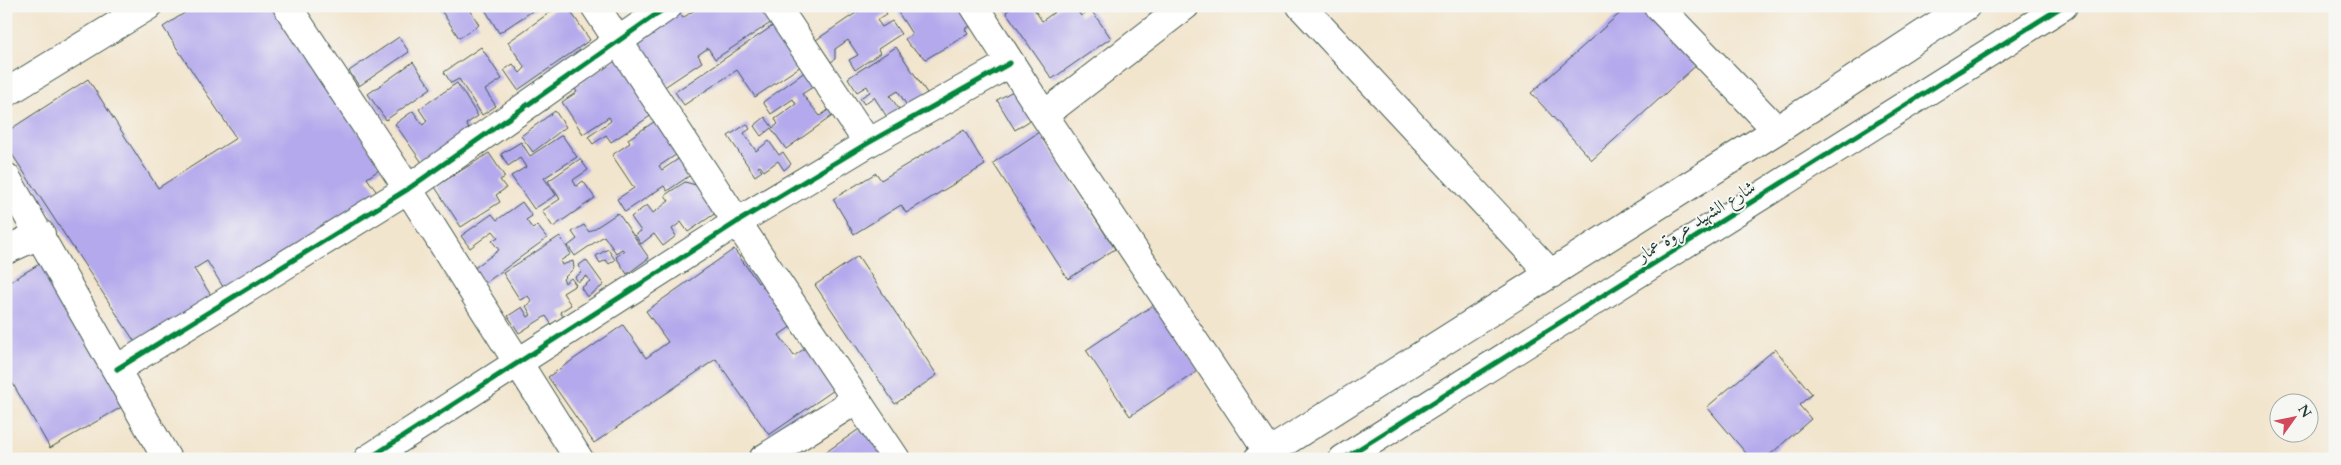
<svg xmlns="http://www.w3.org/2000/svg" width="2341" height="465" font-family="Cardo,Amiri,serif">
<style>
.building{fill:#b4a9ec}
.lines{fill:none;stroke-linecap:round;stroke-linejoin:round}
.minor-casing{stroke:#3f564b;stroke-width:30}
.minor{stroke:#fff;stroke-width:28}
.cycleway-casing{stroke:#f6f6f2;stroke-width:8}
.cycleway{stroke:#00873e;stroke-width:5}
.labels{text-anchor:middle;stroke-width:4;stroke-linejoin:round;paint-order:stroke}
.street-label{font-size:18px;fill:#1f3d34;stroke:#f6f6f2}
</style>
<rect width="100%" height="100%" fill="#f6f6f2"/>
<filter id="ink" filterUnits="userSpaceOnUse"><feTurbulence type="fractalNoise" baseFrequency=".02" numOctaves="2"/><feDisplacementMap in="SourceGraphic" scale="10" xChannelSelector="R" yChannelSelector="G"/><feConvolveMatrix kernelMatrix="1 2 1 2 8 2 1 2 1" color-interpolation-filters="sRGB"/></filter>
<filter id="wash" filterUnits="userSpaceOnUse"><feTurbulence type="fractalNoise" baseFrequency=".0096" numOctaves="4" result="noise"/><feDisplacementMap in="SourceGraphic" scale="20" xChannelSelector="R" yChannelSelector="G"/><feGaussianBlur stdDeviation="1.12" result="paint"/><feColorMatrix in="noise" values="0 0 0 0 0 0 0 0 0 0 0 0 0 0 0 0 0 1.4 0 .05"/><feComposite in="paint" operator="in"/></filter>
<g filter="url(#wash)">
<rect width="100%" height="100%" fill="#f2e5ce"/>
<g id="blocks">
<path class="building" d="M 195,6 L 277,6 L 382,168 L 367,178 L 380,197 L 228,295 L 207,261 L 194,269 L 216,303 L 146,359 L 6,145 L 6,132 L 88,79 L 158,188 L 236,138 L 163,27 Z
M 441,6 L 468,6 L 479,25 L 459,38 L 439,7 Z
M 483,6 L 540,6 L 499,33 Z
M 559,6 L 567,6 L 590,40 L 518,90 L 504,70 L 513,64 L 520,73 L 525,68 L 508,42 Z
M 700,6 L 762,6 L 772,22 L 715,59 L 708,48 L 698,55 L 702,62 L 660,90 L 629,44 L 678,11 L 683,18 Z
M 844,6 L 859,6 L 848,13 Z
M 866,6 L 882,6 L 887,14 L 877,20 L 882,27 L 892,21 L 901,34 L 878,49 L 880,53 L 855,70 L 849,60 L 858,55 L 848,40 L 835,49 L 835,59 L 831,62 L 816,40 Z
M 894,6 L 969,6 L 978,22 L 965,29 L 968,34 L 926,59 L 910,46 L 905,39 L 912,34 Z
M 1014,6 L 1032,6 L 1042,21 L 1063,6 L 1082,6 L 1077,10 L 1081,16 L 1091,10 L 1111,38 L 1052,79 L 1006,12 Z
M 1147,6 L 1166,6 L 1152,15 Z
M 1628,6 L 1652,6 L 1701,61 L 1592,160 L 1531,93 Z
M 780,21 L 807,62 L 755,97 L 737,70 L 684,105 L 675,92 Z
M 399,37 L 409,52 L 359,86 L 349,71 Z
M 481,47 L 502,79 L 485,90 L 496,106 L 482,115 L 459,79 L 451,83 L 444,72 Z
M 896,47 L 927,93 L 907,106 L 898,91 L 890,96 L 899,109 L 887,117 L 874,97 L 864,104 L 860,98 L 870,92 L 867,86 L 857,92 L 848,78 Z
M 621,55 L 658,111 L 611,142 L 606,135 L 593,144 L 588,137 L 611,121 L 609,117 L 583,134 L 562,102 L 577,92 L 574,87 Z
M 413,62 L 431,88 L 386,120 L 368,94 Z
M 809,69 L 819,83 L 802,94 L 820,116 L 831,108 L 835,114 L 786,149 L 771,128 L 761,136 L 754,126 L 765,117 L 773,128 L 778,124 L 775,119 L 796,104 L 793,99 L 771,114 L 763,102 Z
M 457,83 L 478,116 L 466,124 L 471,132 L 423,164 L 395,124 L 413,111 L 423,125 L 427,121 L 419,109 Z
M 1020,87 L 1037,116 L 1015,130 L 997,100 Z
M 555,111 L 566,127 L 533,152 L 521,136 Z
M 660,118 L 682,151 L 659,166 L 662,170 L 687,153 L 698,170 L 667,191 L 664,186 L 625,212 L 617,199 L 634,188 L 612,155 L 630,143 L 628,139 Z
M 747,124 L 750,129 L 744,133 L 756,151 L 769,141 L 779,155 L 783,152 L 791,164 L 784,170 L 778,161 L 764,171 L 760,166 L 758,167 L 762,171 L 755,176 L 728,136 Z
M 964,130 L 985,165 L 906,213 L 901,205 L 854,234 L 833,199 L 876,173 L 881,180 Z
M 1039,132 L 1115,249 L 1068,279 L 993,163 Z
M 562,135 L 577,157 L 544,178 L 556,195 L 534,209 L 511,176 L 526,167 L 520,158 L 508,166 L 501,154 L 521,142 L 530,156 Z
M 489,153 L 505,177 L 500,180 L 506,188 L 496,195 L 500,202 L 461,227 L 435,187 Z
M 580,159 L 588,170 L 573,180 L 576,186 L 583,181 L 595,198 L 553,227 L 542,211 L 560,199 L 548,181 Z
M 685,182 L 710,189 L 723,208 L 688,232 L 681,222 L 672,229 L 676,236 L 663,246 L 654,234 L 641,244 L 635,235 L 641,231 L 631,217 L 647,205 L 653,213 L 669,201 L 665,195 Z
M 522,202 L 532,216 L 526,220 L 533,229 L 537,225 L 547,238 L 484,284 L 473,269 L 499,250 L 492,241 L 498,237 L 493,231 L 470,248 L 461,236 L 492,214 L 497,220 Z
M 618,213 L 649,258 L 627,274 L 616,257 L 624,251 L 622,249 L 616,253 L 604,236 L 575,256 L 568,246 L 577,239 L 572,232 L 584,225 L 589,232 Z
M 560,236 L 571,254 L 560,261 L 562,265 L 573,261 L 574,268 L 563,279 L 565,283 L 571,278 L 576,285 L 563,293 L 571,305 L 560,312 L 564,318 L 552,325 L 546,316 L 519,333 L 508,316 L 522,307 L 528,317 L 531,315 L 526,306 L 532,302 L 528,296 L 520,300 L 503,273 Z
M 608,249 L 615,260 L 609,264 L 606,260 L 600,263 L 596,256 Z
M 734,249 L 758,283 L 767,276 L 805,317 L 779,335 L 794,356 L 808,346 L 837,388 L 769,435 L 716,359 L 594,443 L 548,377 L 623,325 L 646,358 L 668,342 L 646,311 Z
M 858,256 L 937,375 L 895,404 L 815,285 Z
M 51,257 L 134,400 L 50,448 L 6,372 L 6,284 Z
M 586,260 L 604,285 L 587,297 L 581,288 L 590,281 L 587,276 L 578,282 L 575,277 L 582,272 L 578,266 Z
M 1155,304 L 1199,370 L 1130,416 L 1086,350 Z
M 1775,349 L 1812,394 L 1799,405 L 1811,419 L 1765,459 L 1751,459 L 1707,407 Z
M 865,425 L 888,459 L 816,459 Z"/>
</g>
</g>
<g filter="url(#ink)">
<use href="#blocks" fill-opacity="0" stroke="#3f564b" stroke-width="1"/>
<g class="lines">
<g class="minor-casing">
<path id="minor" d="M 287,6 L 408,189 L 579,459
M 595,6 L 737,222 L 896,459
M 776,6 L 868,143
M 974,6 L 1044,115 L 1268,452
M 1301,6 L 1551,274
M 1658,6 L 1777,130
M 6,93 L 148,6
M 1044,115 L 1185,6
M 6,177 L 167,459
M 6,250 L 41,234
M 117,369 L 408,189 L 668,6
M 368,459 L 737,222 L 868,143 L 1010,63
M 763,459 L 856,400
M 1258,459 L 1777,130 L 1966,6
M 1343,459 L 2063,6"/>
</g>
<use href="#minor" class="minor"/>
<g class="cycleway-casing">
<path id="cycleway" d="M 117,369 L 408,189 L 668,6
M 368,459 L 737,222 L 868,143 L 1010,63
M 1343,459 L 2063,6"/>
</g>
<use href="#cycleway" class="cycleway"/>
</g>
</g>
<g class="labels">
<g class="street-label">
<text transform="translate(1696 221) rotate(-32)" y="6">شارع الشهيد عروة عمار</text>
</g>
</g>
<rect width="2341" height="465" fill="none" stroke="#f6f6f2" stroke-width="25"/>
<g transform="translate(2294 418) rotate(57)"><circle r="24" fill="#f6f6f2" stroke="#a0aca6"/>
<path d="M0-4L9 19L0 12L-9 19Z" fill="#d1495b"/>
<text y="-8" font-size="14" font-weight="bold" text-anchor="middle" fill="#1f3d34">N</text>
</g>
</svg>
